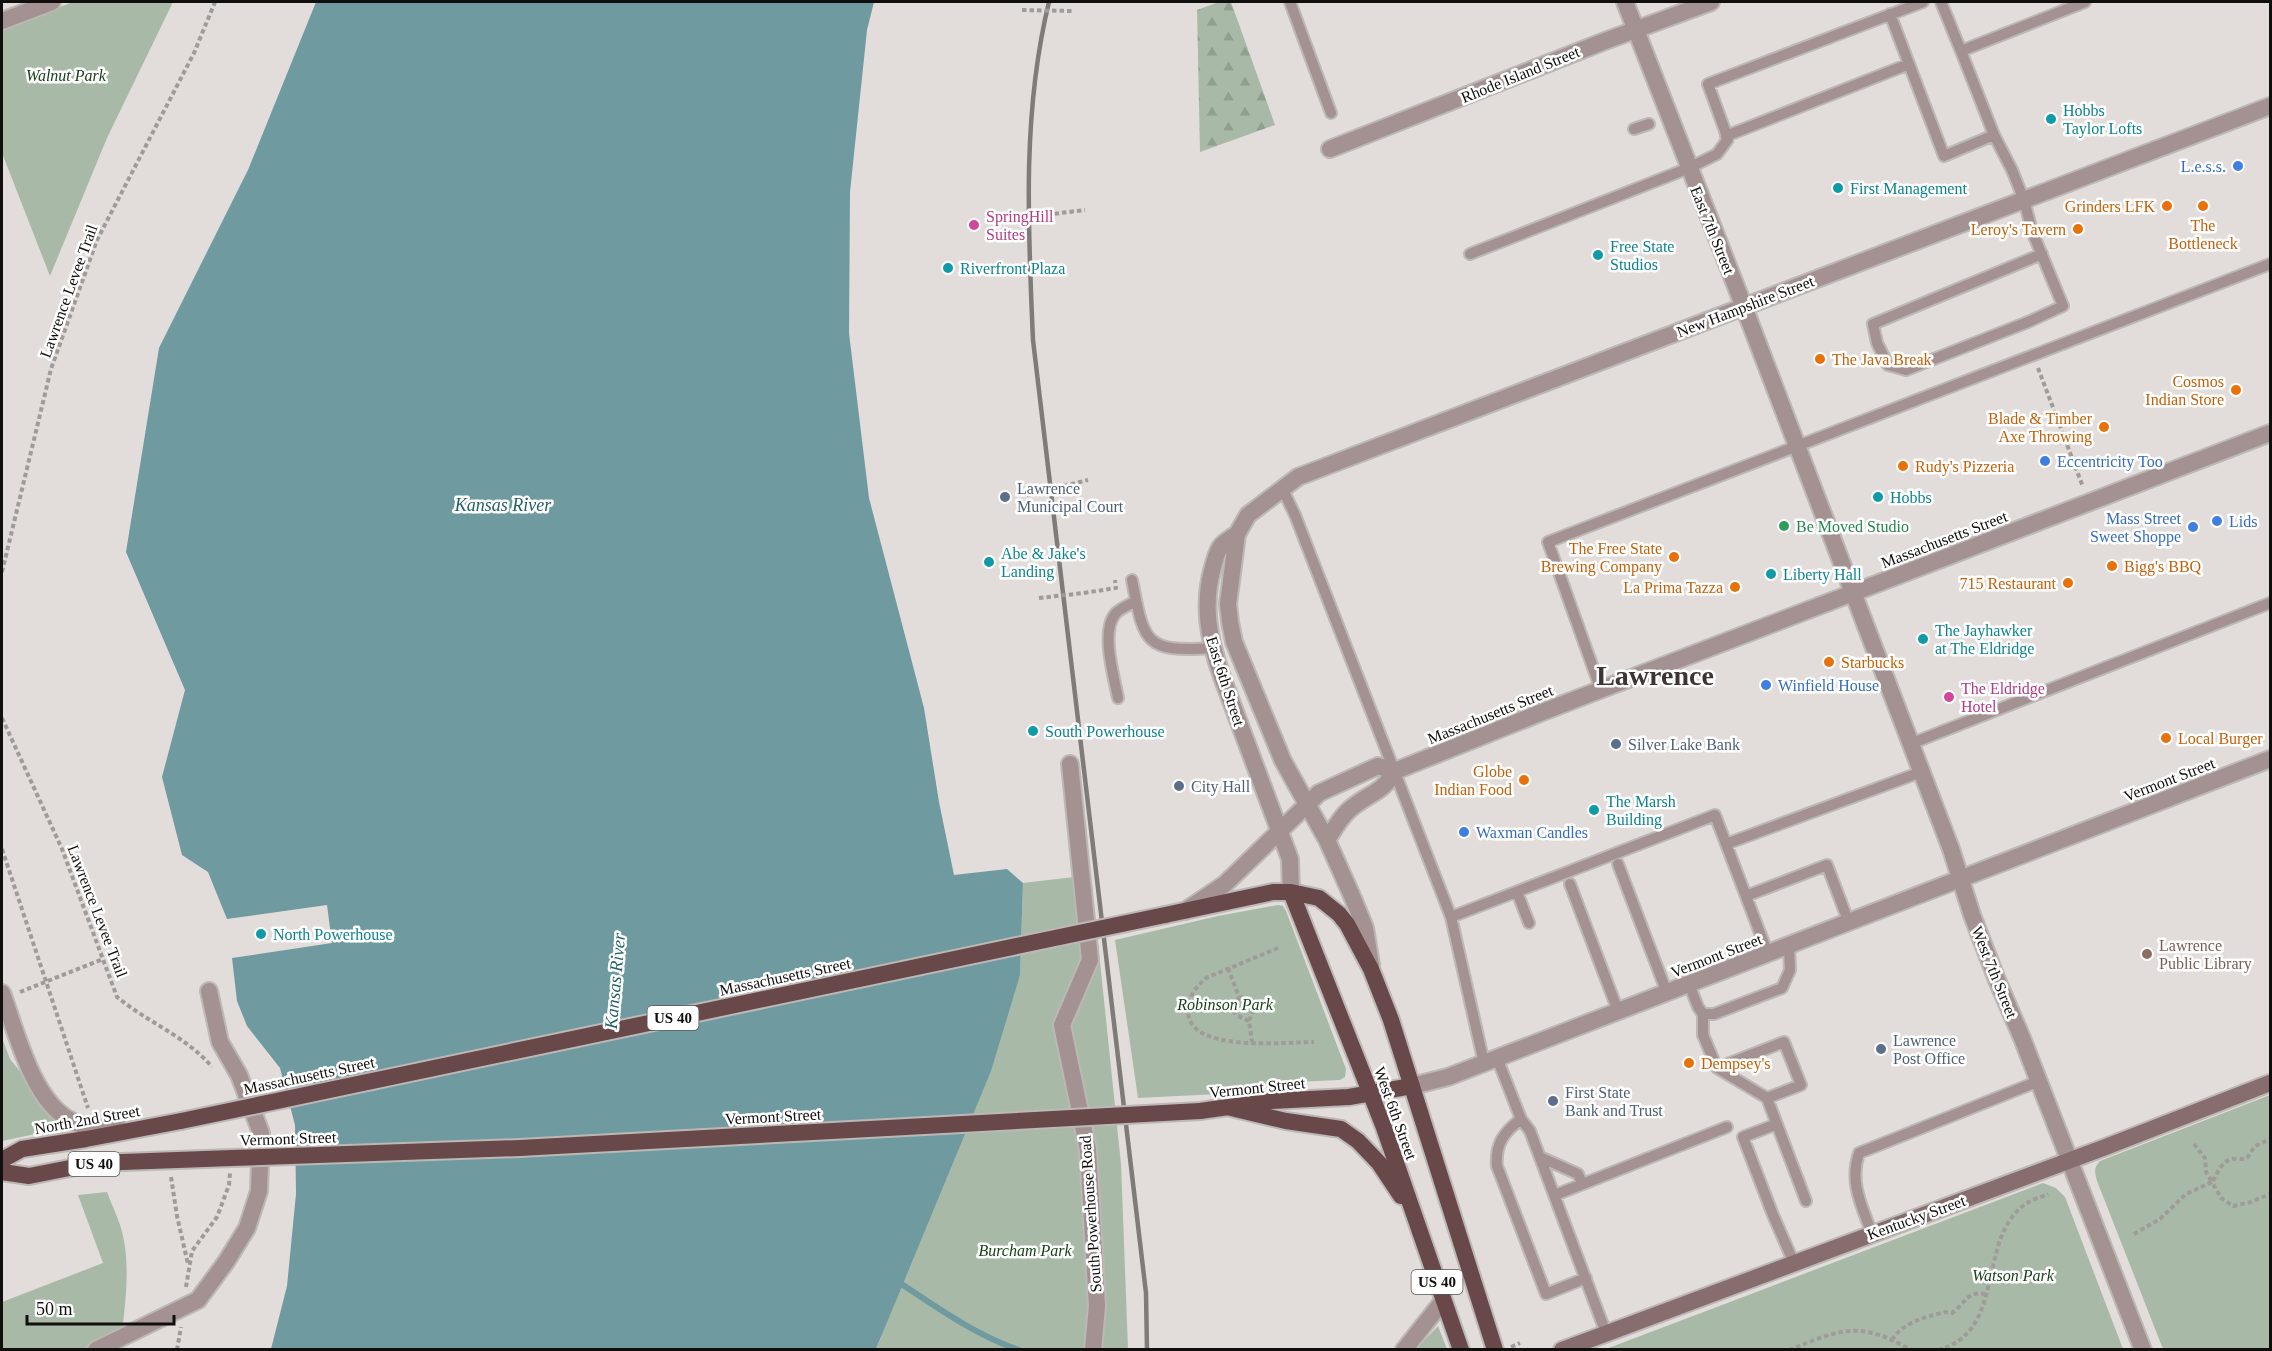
<svg xmlns="http://www.w3.org/2000/svg" width="2272" height="1351" font-family="Georgia,serif">
<style>
.green{fill:#a8baa7}
.forest{fill:url(#forest-firs)}
.water{fill:#6e9aa0}
.lines{fill:none;stroke-linecap:round;stroke-linejoin:round}
.stream{stroke:#6e9aa0;stroke-width:6}
.service-casing{stroke:#bcb8b5;stroke-width:14}
.minor-casing{stroke:#bcb8b5;stroke-width:20}
.tertiary-casing{stroke:#bcb8b5;stroke-width:20}
.secondary-casing{stroke:#bcb8b5;stroke-width:20}
.trunk-casing{stroke:#bcb8b5;stroke-width:20}
.path{stroke:#9f9b99;stroke-width:4;stroke-dasharray:4.5 3;stroke-linecap:butt}
.service{stroke:#a49292;stroke-width:10}
.minor{stroke:#a49292;stroke-width:16}
.tertiary{stroke:#a49292;stroke-width:16}
.secondary{stroke:#876d6e;stroke-width:16}
.trunk{stroke:#69484a;stroke-width:16}
.rail{stroke:#7f7b79;stroke-width:4.5}
.trunk-bridge-casing{stroke:#bcb8b5;stroke-width:20;stroke-linecap:butt}
.path-bridge{stroke:#9f9b99;stroke-width:4;stroke-dasharray:4.5 3;stroke-linecap:butt}
.trunk-bridge{stroke:#69484a;stroke-width:16}
.culture-dot{fill:#0f9aa8;stroke:#fff;stroke-width:2}
.shop-dot{fill:#3f7fe0;stroke:#fff;stroke-width:2}
.food-dot{fill:#e8710a;stroke:#fff;stroke-width:2}
.hotel-dot{fill:#d1479c;stroke:#fff;stroke-width:2}
.service-dot{fill:#5c6f8a;stroke:#fff;stroke-width:2}
.leisure-dot{fill:#2e9e5b;stroke:#fff;stroke-width:2}
.education-dot{fill:#8d6e63;stroke:#fff;stroke-width:2}
.labels{text-anchor:middle;stroke-width:5;stroke-linejoin:round;paint-order:stroke}
.shield{fill:#fff;stroke:#585756;stroke-width:1.5}
.shield-label{font-size:15px;font-weight:bold;fill:#110f0e}
.street-label{font-size:16px;fill:#110f0e;stroke:#fff}
.park-label{font-size:16px;font-style:italic;fill:#19411a;stroke:#fff}
.culture-label{font-size:16px;fill:#0d838f;stroke:#fff;text-anchor:start}
.shop-label{font-size:16px;fill:#366cbe;stroke:#fff;text-anchor:start}
.food-label{font-size:16px;fill:#c56008;stroke:#fff;text-anchor:end}
.hotel-label{font-size:16px;fill:#b23c85;stroke:#fff;text-anchor:start}
.service-label{font-size:16px;fill:#4e5e75;stroke:#fff;text-anchor:start}
.leisure-label{font-size:16px;fill:#27864d;stroke:#fff;text-anchor:start}
.education-label{font-size:16px;fill:#785e54;stroke:#fff;text-anchor:start}
.water-label{font-size:18px;font-style:italic;fill:#236067;stroke:#fff}
.town-label{font-size:28px;font-weight:bold;fill:#3b3634;stroke:#fff}
</style>
<defs>
<pattern id="forest-firs" width="22" height="20" patternUnits="userSpaceOnUse" patternTransform="scale(1.5)"><rect width="22" height="20" fill="#a8baa7"/><path d="M5 1l3.5 6h-7zM16 11l3.5 6h-7z" fill="#909f8f"/></pattern>
</defs>
<rect width="100%" height="100%" fill="#e2ddda"/>
<path class="green" d="M 73,2 L 173,2 L 107,138 L 50,276 L 2,153 L 2,29 Z
M 1091,875 L 1121,1164 L 1128,1349 L 876,1350 L 1020,975 L 1023,883 Z
M 1278,905 L 1283,906 L 1286,911 L 1346,1069 L 1345,1077 L 1340,1080 L 1273,1083 L 1218,1094 L 1138,1098 L 1115,940 L 1218,916 Z
M 2,1038 L 10,1059 L 23,1075 L 34,1097 L 42,1108 L 60,1124 L 59,1129 L 2,1141 Z
M 2270,1095 L 2270,1349 L 2163,1349 L 2097,1181 C 2095,1173 2093,1168 2100,1161 Z
M 2043,1183 L 2056,1188 L 2065,1197 L 2123,1349 L 1606,1349 Z
M 107,1192 C 112,1206 120,1221 123,1236 C 131,1272 124,1313 120,1349 L 2,1350 L 2,1302 L 103,1263 L 78,1195 Z
M 1438,1326 L 1447,1349 L 1415,1350 Z"/>
<path class="forest" d="M 1219,2 L 1231,2 L 1275,125 L 1200,152 L 1197,10 Z"/>
<path class="water" d="M 316,2 L 874,2 L 867,30 L 850,192 L 849,333 L 869,498 L 924,708 L 939,802 L 954,875 L 1007,869 L 1023,883 L 1020,975 L 991,1071 L 876,1349 L 271,1349 L 287,1286 L 296,1194 L 295,1125 L 280,1068 L 247,1026 L 237,1001 L 232,958 L 332,943 L 327,905 L 227,919 L 208,872 L 182,855 L 162,777 L 185,690 L 126,552 L 159,348 L 248,170 Z"/>
<g class="lines">
<path class="stream" d="M 897,1281 C 935,1306 975,1335 1019,1350"/>
<g class="service-casing">
<path id="service" d="M 1290,2 L 1331,113
M 1941,2 L 1961,51 L 2085,2
M 1890,14 L 1944,156 L 1994,135
M 1961,51 L 1994,135 L 2012,170 L 2024,200 L 2032,231 L 2063,306 L 2028,322 L 1906,370 L 1888,365 L 1877,343 L 1873,324 L 2042,254
M 1634,129 L 1649,124
M 1726,136 L 1909,64
M 1470,254 L 1689,168 L 1717,154 L 1728,139 L 1708,84 L 1923,2
M 1282,488 L 1295,515 L 1451,917 L 1484,1063
M 1132,580 C 1144,642 1144,653 1212,648
M 1601,690 L 1548,542 L 2270,264
M 1118,698 C 1114,677 1100,630 1116,613 C 1121,608 1129,605 1136,601
M 1910,744 L 2270,603
M 1726,844 L 1921,772
M 1618,864 L 1667,993
M 1570,884 L 1618,1011
M 1517,892 L 1529,923
M 1746,896 L 1827,865 L 1849,923
M 1451,917 L 1715,815 L 1768,954
M 1689,984 L 1698,1007 L 1703,1014 L 1714,1014 L 1782,988 L 1790,970 L 1789,946
M 1703,1014 L 1703,1035 L 1717,1068 L 1767,1098 L 1806,1201
M 1497,1058 L 1521,1119 L 1530,1131 L 1606,1333
M 1717,1068 L 1784,1042 L 1801,1085 L 1767,1098
M 1521,1119 C 1504,1132 1495,1144 1497,1166 L 1546,1294 L 1586,1278
M 1777,1124 L 1743,1137 L 1773,1215 L 1794,1263
M 1540,1157 L 1578,1174 L 1582,1184
M 1555,1195 L 1727,1127
M 1872,1234 C 1862,1206 1849,1183 1859,1153 L 2039,1081"/>
</g>
<g class="minor-casing">
<path id="minor" d="M 2,21 L 52,2
M 1330,149 L 1605,41 L 1711,2
M 1070,764 L 1090,960 L 1062,1025 L 1088,1150 L 1097,1306 L 1093,1350
M 2,993 C 17,1033 34,1110 79,1124 C 93,1129 107,1129 121,1130
M 96,1350 L 198,1300 L 226,1262 L 247,1228 L 259,1191 L 261,1133 L 239,1075 L 220,1042 L 209,991
M 1404,1350 L 1443,1301"/>
</g>
<g class="tertiary-casing">
<path id="tertiary" d="M 1625,2 L 1744,307 L 1951,849 L 1972,915 L 1997,980 L 2022,1038 L 2143,1350
M 1237,534 C 1232,537 1226,541 1222,545 C 1217,550 1215,560 1213,567 C 1202,605 1209,640 1222,677 L 1290,859 L 1291,892
M 1327,840 C 1334,829 1340,818 1349,810 C 1368,793 1382,794 1395,771 L 1545,711 L 2270,433
M 1185,911 L 1225,884 L 1319,793 L 1378,766 L 1395,771
M 1371,965 L 1365,928 L 1352,896 L 1327,840 L 1283,761 L 1234,642 L 1230,622 L 1228,604 L 1237,534 L 1248,515 L 1298,477 L 2270,106
M 1412,1086 L 1448,1077 L 2270,759"/>
</g>
<g class="secondary-casing">
<path id="secondary" d="M 1562,1350 L 2103,1148 L 2270,1083"/>
</g>
<g class="trunk-casing">
<path id="trunk" d="M 1291,892 L 1383,1125 L 1461,1350
M 1165,915 L 1273,892 L 1291,892 L 1319,898 L 1339,914 L 1347,924 L 1371,969 L 1391,1020 L 1495,1350
M 1231,1108 L 1286,1121 L 1341,1129 L 1358,1141 L 1379,1163 L 1401,1196
M 1200,1111 L 1271,1101 L 1349,1097 L 1412,1086
M 2,1160 L 22,1149 L 86,1139 L 181,1121
M 2,1172 L 29,1176 L 95,1163 L 232,1158"/>
</g>
<path class="path" d="M 2038,368 L 2083,487
M 2,572 L 51,369 L 97,240 L 194,53 L 215,2
M 1084,593 L 1116,588 L 1115,580
M 2,718 L 62,849 L 117,997 C 147,1022 187,1037 212,1067
M 2,849 L 88,1108
M 1278,948 L 1206,978 C 1194,989 1184,1002 1189,1018 C 1199,1052 1286,1042 1314,1042
M 1228,968 L 1239,997
M 20,992 L 103,959
M 1239,997 L 1246,998 L 1253,1003 L 1254,1009 L 1249,1021 L 1252,1042
M 1239,998 L 1232,1008 L 1236,1015 L 1249,1021
M 2194,1144 L 2205,1158 L 2206,1172 L 2212,1182 C 2218,1174 2220,1162 2232,1159 C 2236,1158 2242,1160 2247,1158 L 2255,1146 L 2270,1139
M 171,1177 L 177,1216 L 188,1264
M 2134,1234 L 2160,1219 L 2186,1194 L 2212,1182 L 2221,1198 L 2233,1206 L 2251,1202 L 2270,1194
M 186,1287 L 192,1251 L 217,1217 L 229,1185 L 230,1173
M 1892,1340 C 1903,1322 1926,1317 1945,1312 L 1952,1313 C 1966,1303 1966,1291 1985,1294
M 1511,1347 L 1520,1343
M 177,1350 L 181,1327
M 1789,1350 C 1816,1340 1843,1325 1872,1333 C 1886,1336 1899,1344 1912,1350
M 1938,1350 C 2008,1332 1975,1237 2027,1203 C 2033,1199 2042,1197 2048,1194"/>
<use href="#service" class="service"/>
<use href="#minor" class="minor"/>
<use href="#tertiary" class="tertiary"/>
<use href="#secondary" class="secondary"/>
<use href="#trunk" class="trunk"/>
<path class="rail" d="M 1049,2 C 1022,112 1028,227 1033,340 L 1146,1293 L 1147,1350"/>
<g class="trunk-bridge-casing">
<path id="trunk-bridge" d="M 181,1121 L 1165,915
M 232,1158 L 520,1148 L 1200,1111"/>
</g>
<path class="path-bridge" d="M 1022,10 L 1073,11
M 995,221 L 1085,210
M 1027,495 L 1088,480
M 1039,598 L 1084,593"/>
<use href="#trunk-bridge" class="trunk-bridge"/>
</g>
<g class="culture-dot">
<circle cx="2051" cy="119" r="6"/>
<circle cx="1838" cy="188" r="6"/>
<circle cx="1598" cy="255" r="6"/>
<circle cx="948" cy="268" r="6"/>
<circle cx="1878" cy="497" r="6"/>
<circle cx="989" cy="562" r="6"/>
<circle cx="1771" cy="574" r="6"/>
<circle cx="1923" cy="639" r="6"/>
<circle cx="1033" cy="731" r="6"/>
<circle cx="1594" cy="810" r="6"/>
<circle cx="261" cy="934" r="6"/>
</g>
<g class="shop-dot">
<circle cx="2238" cy="166" r="6"/>
<circle cx="2045" cy="461" r="6"/>
<circle cx="2217" cy="521" r="6"/>
<circle cx="2193" cy="527" r="6"/>
<circle cx="1766" cy="685" r="6"/>
<circle cx="1464" cy="832" r="6"/>
</g>
<g class="food-dot">
<circle cx="2167" cy="206" r="6"/>
<circle cx="2203" cy="206" r="6"/>
<circle cx="2078" cy="229" r="6"/>
<circle cx="1820" cy="359" r="6"/>
<circle cx="2236" cy="390" r="6"/>
<circle cx="2104" cy="427" r="6"/>
<circle cx="1903" cy="466" r="6"/>
<circle cx="1674" cy="557" r="6"/>
<circle cx="2112" cy="566" r="6"/>
<circle cx="2068" cy="583" r="6"/>
<circle cx="1735" cy="587" r="6"/>
<circle cx="1829" cy="662" r="6"/>
<circle cx="2166" cy="738" r="6"/>
<circle cx="1524" cy="780" r="6"/>
<circle cx="1689" cy="1063" r="6"/>
</g>
<g class="hotel-dot">
<circle cx="974" cy="225" r="6"/>
<circle cx="1949" cy="697" r="6"/>
</g>
<g class="service-dot">
<circle cx="1005" cy="497" r="6"/>
<circle cx="1616" cy="744" r="6"/>
<circle cx="1179" cy="786" r="6"/>
<circle cx="1881" cy="1049" r="6"/>
<circle cx="1553" cy="1101" r="6"/>
</g>
<circle class="leisure-dot" cx="1784" cy="526" r="6"/>
<circle class="education-dot" cx="2147" cy="954" r="6"/>
<g class="labels">
<g class="shield">
<rect x="647.5" y="1006" width="51" height="24" rx="4.5"/>
<rect x="68.5" y="1152" width="51" height="24" rx="4.5"/>
<rect x="1411.5" y="1270" width="51" height="24" rx="4.5"/>
</g>
<g class="shield-label">
<text x="673" y="1023">US 40</text>
<text x="94" y="1169">US 40</text>
<text x="1437" y="1287">US 40</text>
</g>
<g class="street-label">
<text transform="translate(1520 74) rotate(-22)" y="6">Rhode Island Street</text>
<text transform="translate(1713 230) rotate(68)" y="6">East 7th Street</text>
<text transform="translate(68 291) rotate(-70)" y="6">Lawrence Levee Trail</text>
<text transform="translate(1745 306) rotate(-21)" y="6">New Hampshire Street</text>
<text transform="translate(1944 539) rotate(-21)" y="6">Massachusetts Street</text>
<text transform="translate(1226 681) rotate(72)" y="6">East 6th Street</text>
<text transform="translate(1490 714) rotate(-22)" y="6">Massachusetts Street</text>
<text transform="translate(2169 779) rotate(-21)" y="6">Vermont Street</text>
<text transform="translate(98 911) rotate(69)" y="6">Lawrence Levee Trail</text>
<text transform="translate(1716 955) rotate(-21)" y="6">Vermont Street</text>
<text transform="translate(1995 972) rotate(68)" y="6">West 7th Street</text>
<text transform="translate(785 976) rotate(-12)" y="6">Massachusetts Street</text>
<text transform="translate(309 1075) rotate(-12)" y="6">Massachusetts Street</text>
<text transform="translate(1257 1087) rotate(-6)" y="6">Vermont Street</text>
<text transform="translate(1396 1113) rotate(70)" y="6">West 6th Street</text>
<text transform="translate(773 1116) rotate(-3)" y="6">Vermont Street</text>
<text transform="translate(87 1119) rotate(-10)" y="6">North 2nd Street</text>
<text transform="translate(288 1138) rotate(-2)" y="6">Vermont Street</text>
<text transform="translate(1090 1214) rotate(-94)" y="6">South Powerhouse Road</text>
<text transform="translate(1916 1217) rotate(-20)" y="6">Kentucky Street</text>
</g>
<g class="park-label">
<text x="66" y="81">Walnut Park</text>
<text x="1225" y="1010">Robinson Park</text>
<text x="1025" y="1256">Burcham Park</text>
<text x="2013" y="1281">Watson Park</text>
</g>
<g class="culture-label">
<text x="2063" y="116">Hobbs<tspan x="2063" dy="18">Taylor Lofts</tspan></text>
<text x="1850" y="194">First Management</text>
<text x="1610" y="252">Free State<tspan x="1610" dy="18">Studios</tspan></text>
<text x="960" y="274">Riverfront Plaza</text>
<text x="1890" y="503">Hobbs</text>
<text x="1001" y="559">Abe &amp; Jake's<tspan x="1001" dy="18">Landing</tspan></text>
<text x="1783" y="580">Liberty Hall</text>
<text x="1935" y="636">The Jayhawker<tspan x="1935" dy="18">at The Eldridge</tspan></text>
<text x="1045" y="737">South Powerhouse</text>
<text x="1606" y="807">The Marsh<tspan x="1606" dy="18">Building</tspan></text>
<text x="273" y="940">North Powerhouse</text>
</g>
<g class="shop-label">
<text x="2226" y="172" text-anchor="end">L.e.s.s.</text>
<text x="2057" y="467">Eccentricity Too</text>
<text x="2181" y="524" text-anchor="end">Mass Street<tspan x="2181" dy="18">Sweet Shoppe</tspan></text>
<text x="2229" y="527">Lids</text>
<text x="1778" y="691">Winfield House</text>
<text x="1476" y="838">Waxman Candles</text>
</g>
<g class="food-label">
<text x="2155" y="212">Grinders LFK</text>
<text x="2203" y="231" text-anchor="middle">The<tspan x="2203" dy="18">Bottleneck</tspan></text>
<text x="2066" y="235">Leroy's Tavern</text>
<text x="1832" y="365" text-anchor="start">The Java Break</text>
<text x="2224" y="387">Cosmos<tspan x="2224" dy="18">Indian Store</tspan></text>
<text x="2092" y="424">Blade &amp; Timber<tspan x="2092" dy="18">Axe Throwing</tspan></text>
<text x="1915" y="472" text-anchor="start">Rudy's Pizzeria</text>
<text x="1662" y="554">The Free State<tspan x="1662" dy="18">Brewing Company</tspan></text>
<text x="2124" y="572" text-anchor="start">Bigg's BBQ</text>
<text x="2056" y="589">715 Restaurant</text>
<text x="1723" y="593">La Prima Tazza</text>
<text x="1841" y="668" text-anchor="start">Starbucks</text>
<text x="2178" y="744" text-anchor="start">Local Burger</text>
<text x="1512" y="777">Globe<tspan x="1512" dy="18">Indian Food</tspan></text>
<text x="1701" y="1069" text-anchor="start">Dempsey's</text>
</g>
<g class="hotel-label">
<text x="986" y="222">SpringHill<tspan x="986" dy="18">Suites</tspan></text>
<text x="1961" y="694">The Eldridge<tspan x="1961" dy="18">Hotel</tspan></text>
</g>
<g class="service-label">
<text x="1017" y="494">Lawrence<tspan x="1017" dy="18">Municipal Court</tspan></text>
<text x="1628" y="750">Silver Lake Bank</text>
<text x="1191" y="792">City Hall</text>
<text x="1893" y="1046">Lawrence<tspan x="1893" dy="18">Post Office</tspan></text>
<text x="1565" y="1098">First State<tspan x="1565" dy="18">Bank and Trust</tspan></text>
</g>
<g class="leisure-label">
<text x="1796" y="532">Be Moved Studio</text>
</g>
<g class="education-label">
<text x="2159" y="951">Lawrence<tspan x="2159" dy="18">Public Library</tspan></text>
</g>
<g class="water-label">
<text x="503" y="511">Kansas River</text>
<text transform="translate(615 981) rotate(-85)" y="6">Kansas River</text>
</g>
<g class="town-label">
<text x="1655" y="685">Lawrence</text>
</g>
</g>
<rect width="2272" height="1351" fill="none" stroke="#110f0e" stroke-width="6"/>
<path d="M27 1315v9h147v-9" fill="none" stroke="#110f0e" stroke-width="3"/>
<text x="36" y="1315" font-size="18" fill="#110f0e" stroke="#ffffff" stroke-width="4.5" paint-order="stroke">50 m</text>
</svg>
